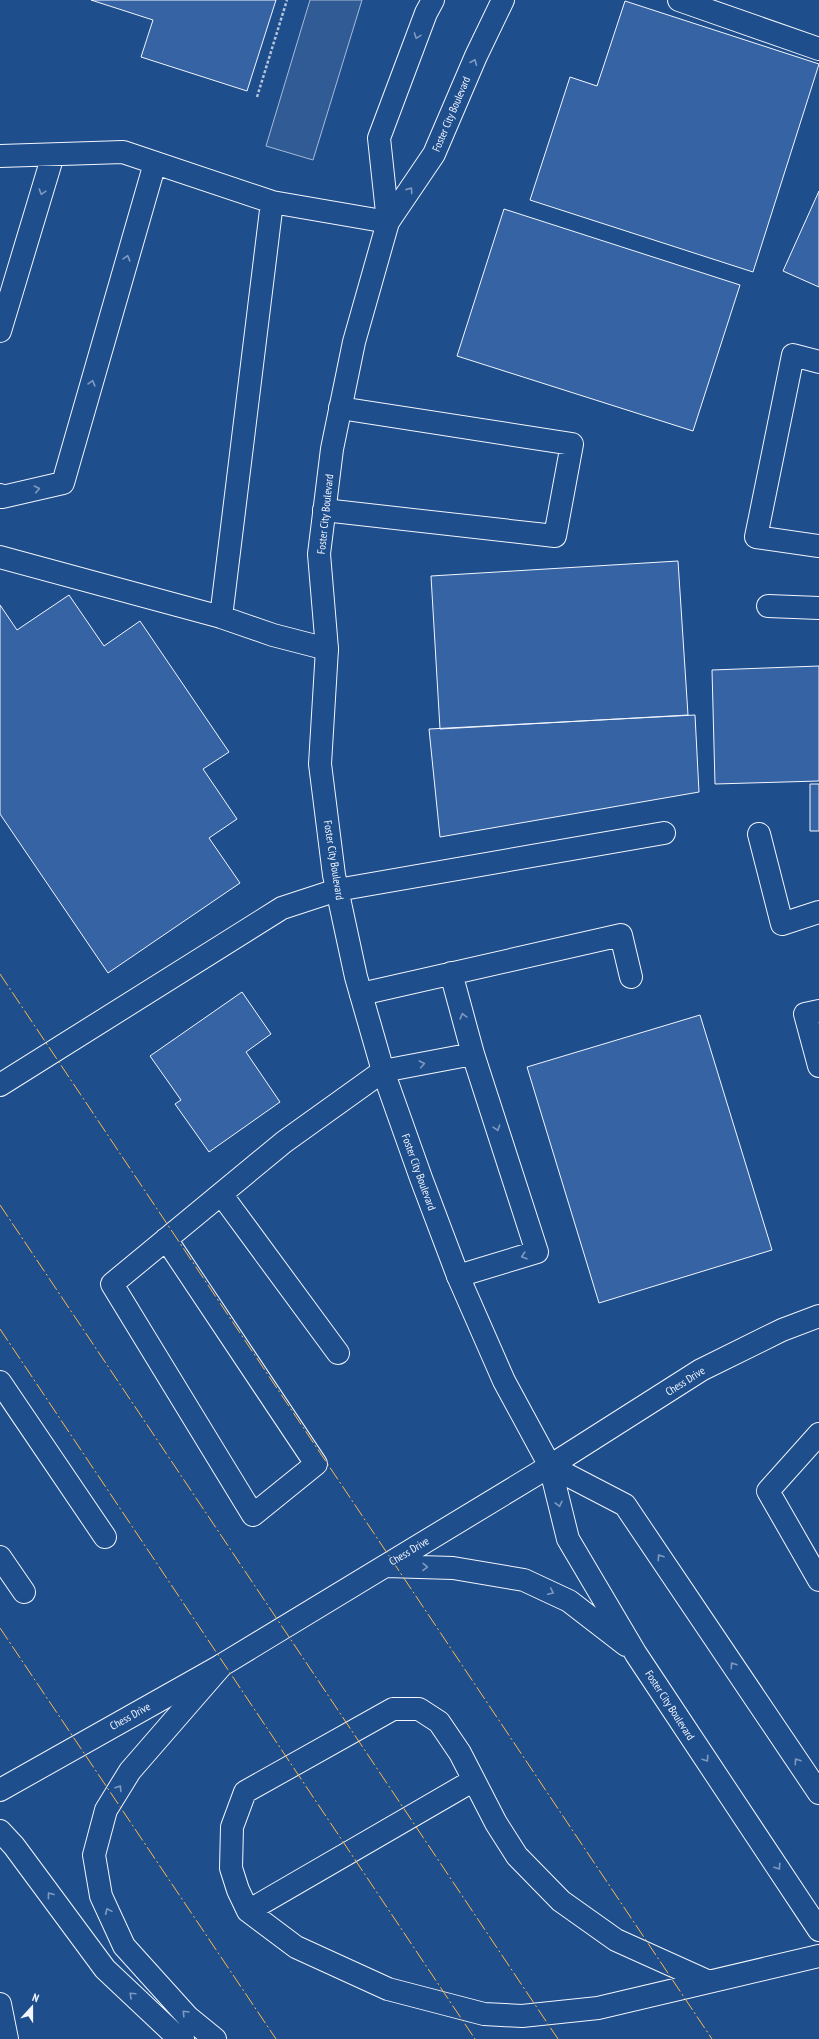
<svg xmlns="http://www.w3.org/2000/svg" width="819" height="2039" font-family="'PT Sans Narrow',sans-serif">
<style>
.parking{fill:#305b95;stroke:#a8bbd7}
.building{fill:#3563a3;stroke:#f2f6ff}
.lines{fill:none;stroke-linecap:round;stroke-linejoin:round}
.minor-casing{stroke:#f2f6ff;stroke-width:24}
.major-casing{stroke:#f2f6ff;stroke-width:24}
.highway-casing{stroke:#f2f6ff;stroke-width:24}
.path{stroke:#b3c4dc;stroke-width:2.5;stroke-dasharray:3 2;stroke-linecap:butt}
.minor{stroke:#1f4e8c;stroke-width:22}
.major{stroke:#1f4e8c;stroke-width:22}
.highway{stroke:#1f4e8c;stroke-width:22}
.power{stroke:#ffb74d;stroke-width:1;stroke-dasharray:14 3 2 3;stroke-linecap:butt}
.oneway{stroke:#7e9ac0}
.labels{text-anchor:middle;stroke-width:3;stroke-linejoin:round;paint-order:stroke}
.street-label{font-size:11px;fill:#f2f6ff;stroke:#1f4e8c}
</style>
<rect width="100%" height="100%" fill="#1f4e8c"/>
<path class="parking" d="M 310,0 L 362,0 L 313,160 L 266,146 Z"/>
<path class="building" d="M 91,0 L 276,0 L 247,91 L 141,57 L 153,20 Z
M 625,1 L 819,64 L 753,272 L 530,200 L 570,77 L 597,86 Z
M 819,191 L 819,287 L 783,271 Z
M 504,209 L 740,285 L 693,431 L 457,356 Z
M 678,561 L 688,715 L 440,729 L 431,576 Z
M 69,595 L 104,646 L 140,621 L 229,752 L 203,769 L 237,819 L 209,838 L 240,883 L 108,973 L 0,814 L 0,605 L 17,630 Z
M 819,666 L 819,781 L 715,784 L 712,670 Z
M 695,715 L 699,792 L 440,837 L 429,729 Z
M 810,784 L 819,784 L 819,831 L 810,831 Z
M 242,992 L 271,1034 L 246,1052 L 280,1102 L 209,1152 L 175,1104 L 181,1100 L 150,1056 Z
M 700,1015 L 772,1250 L 599,1303 L 527,1067 Z"/>
<g class="lines">
<g class="minor-casing">
<path id="minor" d="M 679,0 L 819,49
M 0,156 L 123,152 L 272,202 L 221,617
M 272,202 L 388,222
M 0,331 L 53,155
M 819,362 L 793,355 L 756,537 L 819,546
M 0,495 L 2,497 L 63,483 L 155,163
M 324,510 L 555,536 L 572,444 L 340,408
M 0,557 L 221,617 L 273,635 L 327,649
M 768,606 L 819,608
M 759,834 L 782,924 L 819,912
M 451,973 L 473,1054
M 361,994 L 621,935 L 631,977
M 819,1011 L 805,1014 L 819,1066
M 0,1085 L 282,908 L 337,890 L 664,833
M 221,1194 L 338,1353
M 166,1239 L 316,1464 L 253,1515 L 112,1284 L 284,1142 L 383,1071 L 473,1054 L 537,1252 L 458,1276
M 0,1382 L 105,1537
M 819,1434 L 768,1491 L 819,1580
M 550,1466 L 701,1370 L 782,1330 L 819,1316
M 0,1557 L 24,1592
M 248,1911 L 474,1780
M 707,1981 L 616,1940 L 561,1901 L 517,1856 L 496,1823 L 460,1753 L 439,1722 L 419,1709 L 393,1709 L 245,1792 L 232,1827 L 231,1868 L 238,1890 L 248,1911 L 296,1947 L 388,1989 L 484,2014 L 522,2016 L 598,2008 L 819,1956"/>
</g>
<g class="major-casing">
<path id="major" d="M 503,0 L 476,56 L 434,154 L 388,222 L 354,342 L 332,449 L 319,554 L 327,649 L 320,764 L 334,875 L 356,977 L 383,1071 L 421,1178 L 458,1276 L 504,1381 L 550,1466 L 568,1539 L 636,1654 L 819,1930
M 388,222 L 379,138 L 426,13 L 433,0
M 550,1466 L 625,1505 L 819,1793
M 386,1566 L 453,1568 L 524,1580 L 569,1601 L 626,1645
M 0,1790 L 222,1665 L 550,1466"/>
</g>
<g class="highway-casing">
<path id="highway" d="M 0,1831 L 14,1846 L 105,1969 L 173,2033 L 183,2039
M 0,2004 L 7,2039
M 215,2039 L 188,2017 L 124,1946 L 101,1896 L 94,1855 L 106,1810 L 130,1771 L 222,1665"/>
</g>
<path class="path" d="M 257,97 L 287,0"/>
<use href="#minor" class="minor"/>
<use href="#major" class="major"/>
<use href="#highway" class="highway"/>
<path class="power" d="M 0,974 L 712,2039
M 0,1205 L 558,2039
M 0,1329 L 475,2039
M 0,1628 L 276,2039"/>
</g>
<defs><path id="oneway-chevron" d="M-2-3.5L2.5 0L-2 3.5" fill="none" stroke-width="1.6" stroke-linecap="round" stroke-linejoin="round"/></defs>
<g class="oneway">
<use href="#oneway-chevron" transform="translate(417 36) rotate(110)"/>
<use href="#oneway-chevron" transform="translate(474 62) rotate(-67)"/>
<use href="#oneway-chevron" transform="translate(410 190) rotate(-55)"/>
<use href="#oneway-chevron" transform="translate(42 192) rotate(107)"/>
<use href="#oneway-chevron" transform="translate(127 258) rotate(-74)"/>
<use href="#oneway-chevron" transform="translate(92 383) rotate(-74)"/>
<use href="#oneway-chevron" transform="translate(37 489) rotate(-12)"/>
<use href="#oneway-chevron" transform="translate(463 1016) rotate(-105)"/>
<use href="#oneway-chevron" transform="translate(422 1064) rotate(-11)"/>
<use href="#oneway-chevron" transform="translate(497 1128) rotate(72)"/>
<use href="#oneway-chevron" transform="translate(524 1256) rotate(163)"/>
<use href="#oneway-chevron" transform="translate(559 1504) rotate(76)"/>
<use href="#oneway-chevron" transform="translate(660 1557) rotate(-124)"/>
<use href="#oneway-chevron" transform="translate(425 1567) rotate(2)"/>
<use href="#oneway-chevron" transform="translate(551 1592) rotate(25)"/>
<use href="#oneway-chevron" transform="translate(733 1665) rotate(-124)"/>
<use href="#oneway-chevron" transform="translate(706 1759) rotate(56)"/>
<use href="#oneway-chevron" transform="translate(797 1761) rotate(-124)"/>
<use href="#oneway-chevron" transform="translate(119 1788) rotate(-58)"/>
<use href="#oneway-chevron" transform="translate(778 1867) rotate(56)"/>
<use href="#oneway-chevron" transform="translate(50 1895) rotate(-127)"/>
<use href="#oneway-chevron" transform="translate(108 1911) rotate(-114)"/>
<use href="#oneway-chevron" transform="translate(132 1995) rotate(-137)"/>
<use href="#oneway-chevron" transform="translate(185 2013) rotate(-134)"/>
</g>
<g class="labels">
<g class="street-label">
<text transform="translate(451 114) rotate(-67)" y="4">Foster City Boulevard</text>
<text transform="translate(325 514) rotate(-84)" y="4">Foster City Boulevard</text>
<text transform="translate(334 860) rotate(81)" y="4">Foster City Boulevard</text>
<text transform="translate(419 1172) rotate(70)" y="4">Foster City Boulevard</text>
<text transform="translate(685 1381) rotate(-32)" y="4">Chess Drive</text>
<text transform="translate(409 1551) rotate(-31)" y="4">Chess Drive</text>
<text transform="translate(670 1705) rotate(57)" y="4">Foster City Boulevard</text>
<text transform="translate(130 1716) rotate(-29)" y="4">Chess Drive</text>
</g>
</g>
<g transform="translate(32 2007) rotate(21)" stroke="#1f4e8c" stroke-width="3" paint-order="stroke">
<path d="M0-3L7 15L0 10L-7 15Z" fill="#f2f6ff"/>
<text y="-6" font-size="11" font-weight="bold" text-anchor="middle" fill="#f2f6ff">N</text>
</g>
</svg>
